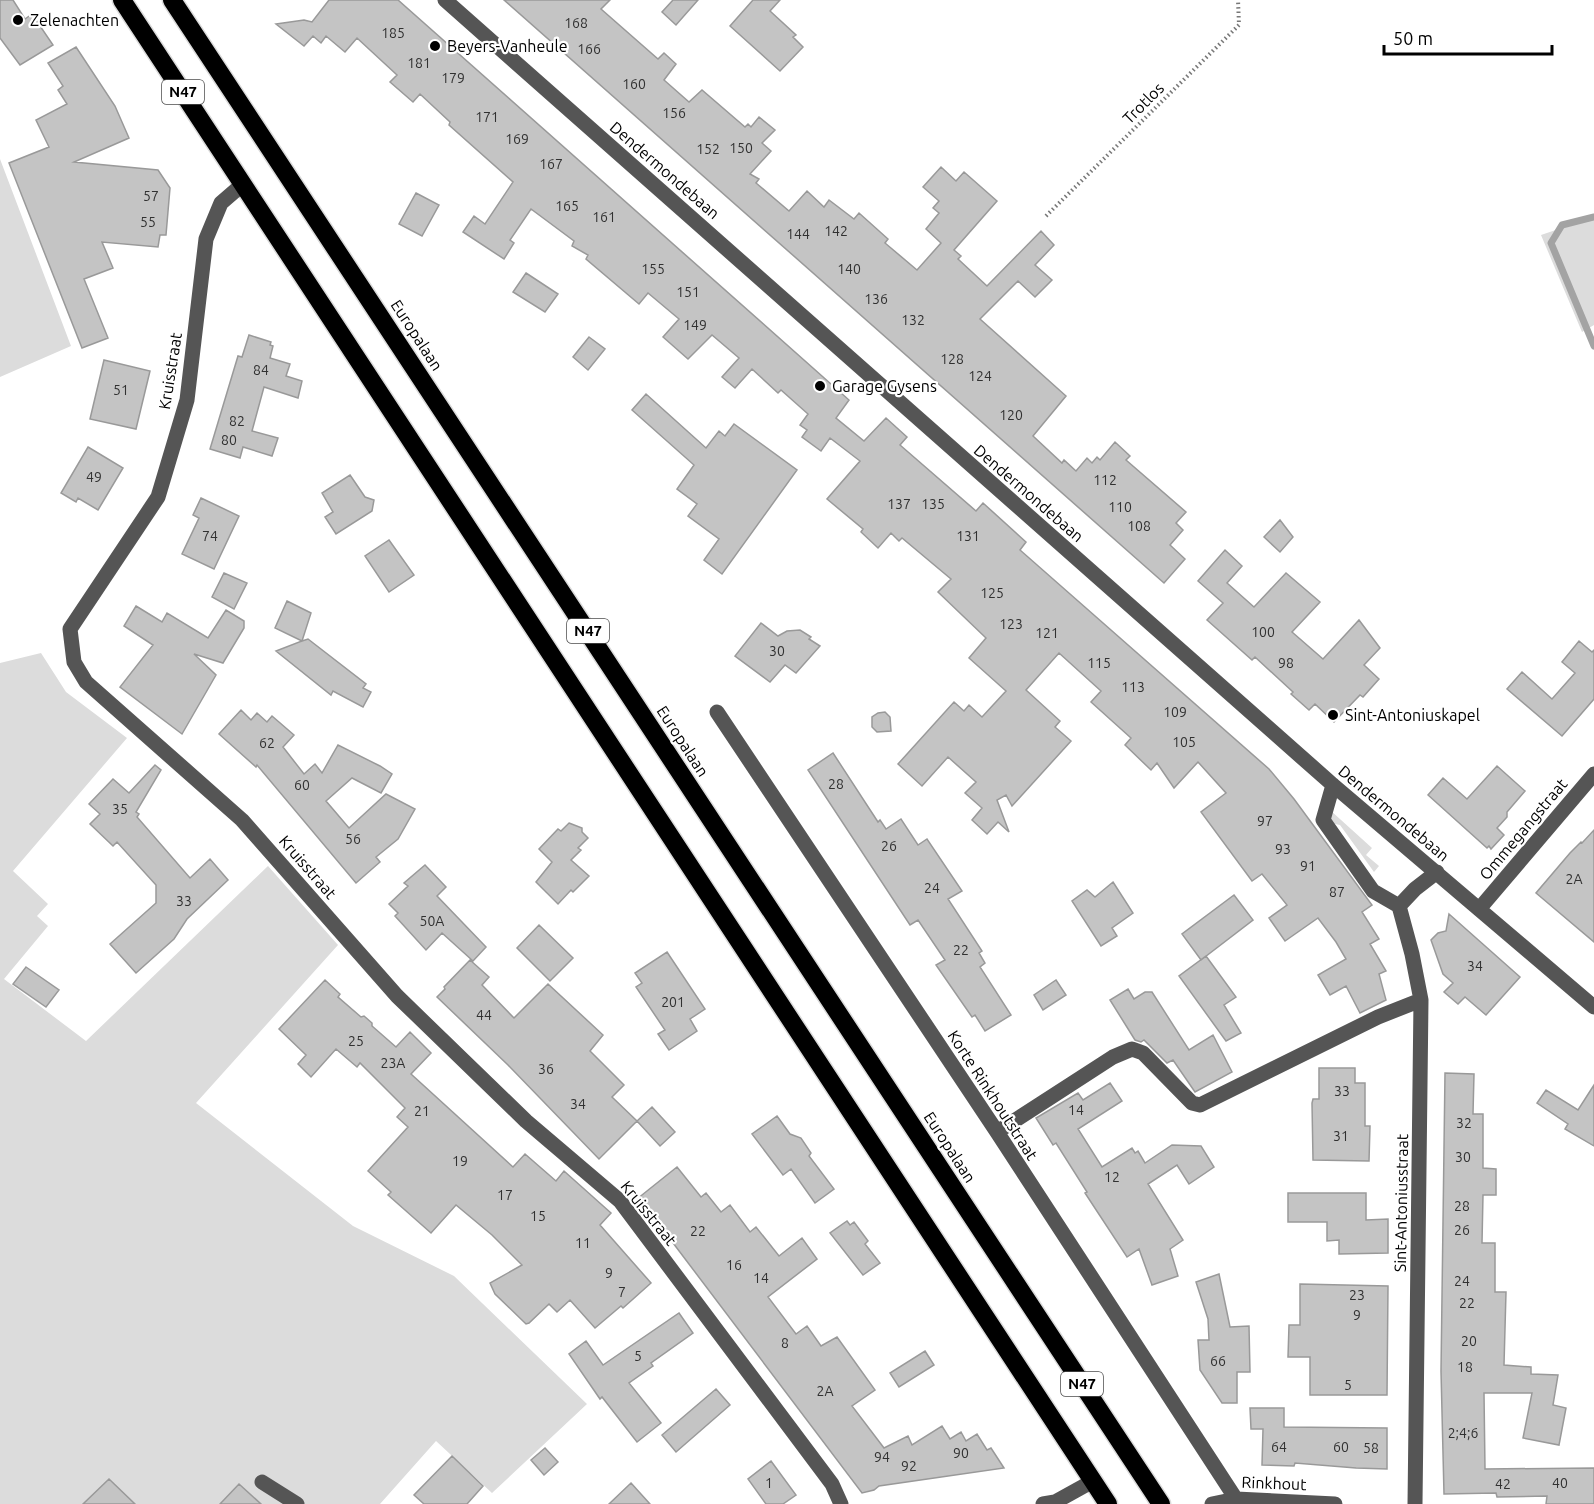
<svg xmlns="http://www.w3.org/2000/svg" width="1594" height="1504" font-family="Ubuntu,sans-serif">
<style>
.green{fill:#dcdcdc}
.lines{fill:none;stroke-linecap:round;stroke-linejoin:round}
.stream{stroke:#a3a3a3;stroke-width:7}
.building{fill:#c4c4c4;stroke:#999;stroke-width:1.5}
.highway-casing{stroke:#dbdbdb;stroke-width:21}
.path{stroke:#777;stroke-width:4;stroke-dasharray:1.5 3;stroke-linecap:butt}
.minor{stroke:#555;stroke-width:15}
.highway{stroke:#000;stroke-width:18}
.poi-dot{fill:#000;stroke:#fff;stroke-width:2}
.labels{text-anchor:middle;stroke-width:4.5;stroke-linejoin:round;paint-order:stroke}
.number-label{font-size:14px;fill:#313131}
.shield{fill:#fff;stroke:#4c4c4c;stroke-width:1.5}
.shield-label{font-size:15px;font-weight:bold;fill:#000}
.poi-label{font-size:16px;fill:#000;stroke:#fff;text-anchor:start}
.street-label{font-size:16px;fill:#000;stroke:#fff}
</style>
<rect width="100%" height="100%" fill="#fff"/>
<path class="green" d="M 0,159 L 71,346 L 0,377 Z
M 1594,217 L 1594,325 L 1582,332 L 1541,235 Z
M 41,653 L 66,692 L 127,738 L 13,871 L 48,904 L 37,916 L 48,926 L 4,979 L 86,1041 L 268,866 L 338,945 L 196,1103 L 353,1226 L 454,1276 L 587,1404 L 492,1493 L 436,1441 L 380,1504 L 0,1504 L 0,663 Z
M 1330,810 L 1372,848 L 1366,855 L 1379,866 L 1374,872 L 1340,825 L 1330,823 Z"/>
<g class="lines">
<path class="stream" d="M 1594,217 L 1562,225 L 1551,243 L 1594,346"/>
</g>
<path class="building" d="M 0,0 L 13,0 L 25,19 L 32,14 L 53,45 L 20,65 L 0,38 Z
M 329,0 L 398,0 L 849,400 L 836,418 L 864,441 L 886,418 L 907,437 L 900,445 L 976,511 L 983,503 L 1026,542 L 1020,550 L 1269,769 L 1294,799 L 1372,905 L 1362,912 L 1379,939 L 1370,944 L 1386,971 L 1379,974 L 1386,1000 L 1360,1013 L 1346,986 L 1330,995 L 1318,975 L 1346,959 L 1336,942 L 1318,918 L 1285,941 L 1269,918 L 1287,905 L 1262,874 L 1252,881 L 1201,812 L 1226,793 L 1198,762 L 1174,788 L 1157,763 L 1151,770 L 1125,745 L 1131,738 L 1091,702 L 1101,691 L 1059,653 L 1026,690 L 1060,721 L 1055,727 L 1071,741 L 1012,806 L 1006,795 L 997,800 L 1009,832 L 998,822 L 987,834 L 972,820 L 982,808 L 965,793 L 976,782 L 948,757 L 922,786 L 898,764 L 954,702 L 964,711 L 969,705 L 982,717 L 1006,691 L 969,658 L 986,638 L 938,592 L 951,579 L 902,538 L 899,541 L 891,533 L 878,548 L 861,532 L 863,529 L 827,499 L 860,461 L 830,438 L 821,451 L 802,437 L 807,430 L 800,425 L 808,414 L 781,390 L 778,393 L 752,369 L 735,388 L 722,377 L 739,358 L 712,335 L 688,359 L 663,337 L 679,319 L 648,293 L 639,304 L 586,259 L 588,255 L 572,246 L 574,241 L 531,209 L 510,240 L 514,243 L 504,259 L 463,232 L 474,216 L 485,224 L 513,182 L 449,125 L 450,122 L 420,94 L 413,102 L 390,82 L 397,75 L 357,38 L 345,52 L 326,36 L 321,43 L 313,36 L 304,46 L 276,24 L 304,20 L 312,22 Z
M 504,0 L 610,0 L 601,9 L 658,59 L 664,53 L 676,64 L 664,80 L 689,102 L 702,90 L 745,127 L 748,124 L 751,127 L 759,117 L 775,130 L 762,143 L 771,151 L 750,174 L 759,179 L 756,183 L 789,211 L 807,191 L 824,207 L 829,200 L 854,219 L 859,213 L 888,239 L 885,243 L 917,270 L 941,243 L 926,229 L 939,213 L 933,208 L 939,201 L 923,187 L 941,167 L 956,181 L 964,172 L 997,201 L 954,250 L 961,256 L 958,259 L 987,286 L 1041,231 L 1054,245 L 1035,265 L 1052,280 L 1035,297 L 1018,281 L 980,319 L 1066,396 L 1033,436 L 1062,463 L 1064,460 L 1076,471 L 1087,458 L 1092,463 L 1097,457 L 1100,460 L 1115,442 L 1130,456 L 1126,460 L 1186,512 L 1176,523 L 1183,530 L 1170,545 L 1185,559 L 1164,583 Z
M 673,0 L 698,0 L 676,25 L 662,12 Z
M 753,0 L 780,0 L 770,11 L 796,35 L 793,37 L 803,47 L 780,71 L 730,26 Z
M 76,47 L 115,106 L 129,138 L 74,162 L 158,170 L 170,188 L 166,235 L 160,235 L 158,247 L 102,242 L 113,268 L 84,279 L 108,338 L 82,348 L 9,163 L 49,147 L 36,120 L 67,104 L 58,90 L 63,86 L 48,63 Z
M 416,193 L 439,205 L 422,236 L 399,224 Z
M 526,273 L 558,294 L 545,312 L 513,292 Z
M 249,335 L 271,342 L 270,345 L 273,346 L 270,358 L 290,364 L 286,376 L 302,381 L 298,398 L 264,387 L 252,431 L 278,438 L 272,456 L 243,447 L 240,458 L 210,449 L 238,356 L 242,357 Z
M 589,337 L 605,349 L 588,370 L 573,357 Z
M 104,360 L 150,371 L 136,429 L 90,419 Z
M 646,394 L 706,448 L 719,431 L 725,436 L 734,424 L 797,470 L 722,574 L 704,560 L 719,539 L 688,516 L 697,504 L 677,489 L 694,465 L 632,410 Z
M 88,447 L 123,468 L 98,510 L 78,498 L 76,502 L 61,493 Z
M 350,475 L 365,497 L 374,500 L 372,511 L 336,534 L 325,517 L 333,512 L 322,493 Z
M 201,498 L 239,516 L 214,569 L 182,554 L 199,518 L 193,515 Z
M 1280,520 L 1293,537 L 1280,552 L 1264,537 Z
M 389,540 L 414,575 L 389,592 L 365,556 Z
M 1225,550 L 1242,566 L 1227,583 L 1254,607 L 1286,573 L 1320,602 L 1292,632 L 1323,659 L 1359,620 L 1380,648 L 1364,665 L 1379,679 L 1363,697 L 1360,695 L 1334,722 L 1315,704 L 1309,710 L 1291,694 L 1293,692 L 1255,657 L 1252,660 L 1207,620 L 1223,603 L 1198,581 Z
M 224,573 L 247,583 L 234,609 L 212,597 Z
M 287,601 L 311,613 L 302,641 L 308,639 L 366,684 L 363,688 L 371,692 L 363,707 L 333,691 L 331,695 L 276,651 L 302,641 L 275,628 Z
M 136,606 L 162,622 L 167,613 L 208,638 L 226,610 L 244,621 L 244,628 L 223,663 L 194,654 L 216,675 L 182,734 L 120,687 L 153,645 L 124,626 Z
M 761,623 L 778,636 L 787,631 L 800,630 L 811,637 L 809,639 L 820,646 L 796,673 L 785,665 L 770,682 L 735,656 Z
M 1579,641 L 1592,652 L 1594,650 L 1594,699 L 1562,736 L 1507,689 L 1522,672 L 1552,699 L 1575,673 L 1562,662 Z
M 241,710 L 251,720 L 257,713 L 267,722 L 272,716 L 294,735 L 283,747 L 304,774 L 315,764 L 322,773 L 338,745 L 380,766 L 392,774 L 381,793 L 352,778 L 326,801 L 349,828 L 386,794 L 415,809 L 398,839 L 376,857 L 380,862 L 356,883 L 257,765 L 256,767 L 219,734 Z
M 885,712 L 890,717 L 891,731 L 877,732 L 872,727 L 872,717 L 878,713 Z
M 833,753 L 878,822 L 880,820 L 886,829 L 901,819 L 918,845 L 927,839 L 962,891 L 948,899 L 982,951 L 979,953 L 985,963 L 980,967 L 1011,1015 L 985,1031 L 975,1015 L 972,1017 L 936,965 L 945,960 L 918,920 L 910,925 L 808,770 Z
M 155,765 L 161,770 L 136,812 L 139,814 L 137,817 L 190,878 L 210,859 L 228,880 L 187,919 L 174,939 L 136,973 L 110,944 L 156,903 L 156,885 L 117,842 L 113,846 L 90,824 L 100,814 L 89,804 L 113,779 L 129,793 Z
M 1497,766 L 1525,791 L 1507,812 L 1507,817 L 1497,828 L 1504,835 L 1491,849 L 1489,846 L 1487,848 L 1428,795 L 1443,778 L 1467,799 Z
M 569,823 L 582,828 L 582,832 L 588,838 L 578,848 L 581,850 L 571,860 L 589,876 L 573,892 L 571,890 L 558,904 L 536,882 L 552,862 L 539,849 L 558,829 L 561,831 Z
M 1594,830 L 1594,942 L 1536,893 L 1570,853 L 1581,842 L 1582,843 Z
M 425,865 L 446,887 L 437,896 L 486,947 L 473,961 L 442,933 L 426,950 L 395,916 L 398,913 L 389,904 L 408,886 L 404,883 Z
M 1113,882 L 1133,913 L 1112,928 L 1117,936 L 1101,946 L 1072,901 L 1087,890 L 1095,897 Z
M 1234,895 L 1253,920 L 1201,960 L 1182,934 Z
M 1449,914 L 1520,977 L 1486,1015 L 1465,997 L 1458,1004 L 1444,992 L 1453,983 L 1443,974 L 1431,940 L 1438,933 L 1446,931 Z
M 539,925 L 573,958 L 550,981 L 517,948 Z
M 667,952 L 705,1009 L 690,1019 L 697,1031 L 669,1050 L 658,1034 L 665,1030 L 636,987 L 642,983 L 635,973 Z
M 1206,956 L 1236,997 L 1224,1005 L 1241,1033 L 1226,1041 L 1179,976 Z
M 470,960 L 489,977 L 482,985 L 514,1018 L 548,984 L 603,1035 L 590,1051 L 624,1085 L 612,1097 L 637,1121 L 599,1159 L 508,1065 L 437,997 L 445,989 L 444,987 Z
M 26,967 L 59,990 L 46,1007 L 13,984 Z
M 325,980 L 340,994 L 338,997 L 361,1017 L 364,1016 L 372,1023 L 372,1026 L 396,1047 L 410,1032 L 431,1053 L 411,1074 L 513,1167 L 525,1154 L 556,1181 L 564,1171 L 611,1213 L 600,1225 L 651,1283 L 623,1308 L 621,1306 L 595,1328 L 570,1300 L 557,1312 L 549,1304 L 529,1323 L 526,1324 L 495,1294 L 490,1283 L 522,1265 L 492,1235 L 456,1205 L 431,1233 L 388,1195 L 391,1192 L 368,1171 L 408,1127 L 397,1117 L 405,1108 L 360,1063 L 357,1067 L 336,1049 L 311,1077 L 298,1064 L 306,1055 L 279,1029 Z
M 1056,980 L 1066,995 L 1043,1010 L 1034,995 Z
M 1128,989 L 1134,999 L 1145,992 L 1152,992 L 1189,1050 L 1213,1035 L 1232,1072 L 1195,1092 L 1173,1060 L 1167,1063 L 1144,1040 L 1141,1042 L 1135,1040 L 1110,1000 Z
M 1319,1068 L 1355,1068 L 1355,1083 L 1365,1083 L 1365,1126 L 1370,1126 L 1369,1161 L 1313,1160 L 1312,1103 L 1313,1099 L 1319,1099 Z
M 1445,1073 L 1474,1074 L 1473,1114 L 1483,1114 L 1483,1168 L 1496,1169 L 1496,1195 L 1483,1195 L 1482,1243 L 1495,1243 L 1495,1292 L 1506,1292 L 1504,1365 L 1531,1367 L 1531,1374 L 1558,1375 L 1553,1405 L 1566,1408 L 1559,1445 L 1523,1438 L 1532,1393 L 1484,1393 L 1485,1469 L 1594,1468 L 1594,1504 L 1546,1504 L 1547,1496 L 1497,1497 L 1496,1493 L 1444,1494 L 1441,1371 Z
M 1110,1083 L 1122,1101 L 1078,1129 L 1102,1167 L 1132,1148 L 1135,1153 L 1138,1151 L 1145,1163 L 1172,1145 L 1201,1146 L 1214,1167 L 1189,1184 L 1177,1165 L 1148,1184 L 1183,1240 L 1170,1249 L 1178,1276 L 1152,1285 L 1139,1249 L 1127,1257 L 1085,1193 L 1087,1192 L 1056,1143 L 1053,1145 L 1036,1118 L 1078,1093 L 1083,1100 Z
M 1594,1085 L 1594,1146 L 1565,1129 L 1568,1124 L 1537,1103 L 1546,1090 L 1578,1110 Z
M 652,1107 L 675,1132 L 660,1146 L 637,1121 Z
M 777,1116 L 790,1134 L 801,1138 L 811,1153 L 809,1156 L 834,1189 L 815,1203 L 791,1169 L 783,1175 L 752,1134 Z
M 677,1167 L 701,1197 L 706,1193 L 721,1212 L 730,1205 L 750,1232 L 756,1227 L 779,1256 L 802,1238 L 817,1259 L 768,1297 L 796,1334 L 807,1326 L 821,1346 L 837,1337 L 875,1390 L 852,1406 L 884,1448 L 908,1436 L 912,1445 L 942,1426 L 950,1439 L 961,1432 L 966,1441 L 977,1434 L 987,1450 L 991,1448 L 1004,1468 L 879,1486 L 874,1490 L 862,1493 L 664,1231 L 666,1229 L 637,1199 Z
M 1288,1193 L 1366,1193 L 1366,1220 L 1388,1219 L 1388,1253 L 1339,1254 L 1339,1240 L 1327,1241 L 1327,1222 L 1288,1222 Z
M 847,1221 L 850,1225 L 854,1222 L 868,1241 L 865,1244 L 880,1263 L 863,1275 L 830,1233 Z
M 1219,1274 L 1230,1327 L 1249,1326 L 1250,1372 L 1237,1372 L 1237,1403 L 1222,1403 L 1200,1370 L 1198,1340 L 1209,1340 L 1208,1319 L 1196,1282 Z
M 1300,1284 L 1388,1286 L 1387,1395 L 1310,1395 L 1310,1357 L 1288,1357 L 1289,1325 L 1300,1325 Z
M 679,1313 L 693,1333 L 651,1363 L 653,1366 L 629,1383 L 661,1423 L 637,1442 L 602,1397 L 600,1399 L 569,1354 L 586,1341 L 603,1365 Z
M 925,1351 L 934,1365 L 899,1387 L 890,1373 Z
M 716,1389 L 730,1405 L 676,1452 L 662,1435 Z
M 1250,1408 L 1284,1408 L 1284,1427 L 1387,1428 L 1387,1469 L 1356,1468 L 1295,1463 L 1294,1466 L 1262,1465 L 1263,1429 L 1251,1429 Z
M 545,1448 L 558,1462 L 544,1475 L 531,1460 Z
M 452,1456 L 483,1486 L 467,1504 L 424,1504 L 414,1495 Z
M 771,1461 L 796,1495 L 783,1504 L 766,1504 L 748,1479 Z
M 109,1479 L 135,1504 L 83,1504 Z
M 631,1483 L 650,1504 L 609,1504 Z
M 239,1484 L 261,1504 L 220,1504 Z"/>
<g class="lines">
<g class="highway-casing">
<path id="highway" d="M 122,0 L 1108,1504
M 172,0 L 1161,1504"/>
</g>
<path class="path" d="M 1046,216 L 1239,25 L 1238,0"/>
<path class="minor" d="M 445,0 L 1333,785 L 1594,1007
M 243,184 L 221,203 L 206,239 L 187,400 L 158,497 L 70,629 L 74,662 L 86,682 L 242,820 L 397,996 L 526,1121 L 620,1201 L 832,1484 L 841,1504
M 717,712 L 997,1132 L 1236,1499
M 1333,785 L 1323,820 L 1373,891 L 1399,906
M 1480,908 L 1594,774
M 997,1132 L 1113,1057 L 1132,1049 L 1143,1053 L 1192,1103 L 1200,1105 L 1378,1017 L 1421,1000
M 262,1482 L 297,1504
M 1043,1504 L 1055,1502 L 1093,1481
M 1212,1504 L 1236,1499 L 1335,1504
M 1415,1504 L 1421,1000 L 1412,954 L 1399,906 L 1415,889 L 1437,872"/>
<use href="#highway" class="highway"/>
</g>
<g class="poi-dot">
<circle cx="18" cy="20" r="6"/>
<circle cx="435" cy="46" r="6"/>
<circle cx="820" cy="386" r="6"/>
<circle cx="1333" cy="715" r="6"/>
</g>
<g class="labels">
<g class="number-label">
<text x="576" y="28">168</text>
<text x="393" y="38">185</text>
<text x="589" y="54">166</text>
<text x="419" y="68">181</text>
<text x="453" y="83">179</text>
<text x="634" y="89">160</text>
<text x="674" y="118">156</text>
<text x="487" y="122">171</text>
<text x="517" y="144">169</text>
<text x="741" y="153">150</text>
<text x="708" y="154">152</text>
<text x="551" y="169">167</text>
<text x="151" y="201">57</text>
<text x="567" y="211">165</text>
<text x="604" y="222">161</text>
<text x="148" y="227">55</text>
<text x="836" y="236">142</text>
<text x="798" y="239">144</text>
<text x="653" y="274">155</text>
<text x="849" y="274">140</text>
<text x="688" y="297">151</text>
<text x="876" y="304">136</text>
<text x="913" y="325">132</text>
<text x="695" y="330">149</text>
<text x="952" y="364">128</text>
<text x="261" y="375">84</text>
<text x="980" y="381">124</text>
<text x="121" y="395">51</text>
<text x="1011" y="420">120</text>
<text x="237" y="426">82</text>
<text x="229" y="445">80</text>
<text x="94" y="482">49</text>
<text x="1105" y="485">112</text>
<text x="899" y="509">137</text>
<text x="933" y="509">135</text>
<text x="1120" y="512">110</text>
<text x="1139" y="531">108</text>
<text x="210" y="541">74</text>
<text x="968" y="541">131</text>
<text x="992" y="598">125</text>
<text x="1011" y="629">123</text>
<text x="1263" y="637">100</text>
<text x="1047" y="638">121</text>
<text x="777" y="656">30</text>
<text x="1099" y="668">115</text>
<text x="1286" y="668">98</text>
<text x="1133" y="692">113</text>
<text x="1175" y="717">109</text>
<text x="1184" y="747">105</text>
<text x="267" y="748">62</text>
<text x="836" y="789">28</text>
<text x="302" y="790">60</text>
<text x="120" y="814">35</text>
<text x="1265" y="826">97</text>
<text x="353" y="844">56</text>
<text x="889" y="851">26</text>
<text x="1283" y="854">93</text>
<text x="1308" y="871">91</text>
<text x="1574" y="884">2A</text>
<text x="932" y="893">24</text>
<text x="1337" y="897">87</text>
<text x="184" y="906">33</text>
<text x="432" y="926">50A</text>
<text x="961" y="955">22</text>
<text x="1475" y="971">34</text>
<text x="673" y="1007">201</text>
<text x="484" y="1020">44</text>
<text x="356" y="1046">25</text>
<text x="393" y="1068">23A</text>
<text x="546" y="1074">36</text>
<text x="1342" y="1096">33</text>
<text x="578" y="1109">34</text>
<text x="1076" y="1115">14</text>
<text x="422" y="1116">21</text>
<text x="1464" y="1128">32</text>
<text x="1341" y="1141">31</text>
<text x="1463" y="1162">30</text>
<text x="460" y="1166">19</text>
<text x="1112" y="1182">12</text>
<text x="505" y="1200">17</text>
<text x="1462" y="1211">28</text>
<text x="538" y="1221">15</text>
<text x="1462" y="1235">26</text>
<text x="698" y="1236">22</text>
<text x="583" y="1248">11</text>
<text x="734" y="1270">16</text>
<text x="609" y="1278">9</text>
<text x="761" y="1283">14</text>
<text x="1462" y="1286">24</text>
<text x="622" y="1297">7</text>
<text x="1357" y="1300">23</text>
<text x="1467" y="1308">22</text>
<text x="1357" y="1320">9</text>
<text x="1469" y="1346">20</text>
<text x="785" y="1348">8</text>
<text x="638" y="1361">5</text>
<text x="1218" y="1366">66</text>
<text x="1465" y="1372">18</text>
<text x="1348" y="1390">5</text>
<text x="825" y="1396">2A</text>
<text x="1463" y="1438">2;4;6</text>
<text x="1279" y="1452">64</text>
<text x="1341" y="1452">60</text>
<text x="1371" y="1453">58</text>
<text x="961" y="1458">90</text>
<text x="882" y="1462">94</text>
<text x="909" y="1471">92</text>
<text x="769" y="1488">1</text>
<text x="1560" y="1488">40</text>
<text x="1503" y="1489">42</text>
</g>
<g class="shield">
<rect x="162" y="80" width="42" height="24" rx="4.5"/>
<rect x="567" y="619" width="42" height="24" rx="4.5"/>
<rect x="1061" y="1372" width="42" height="24" rx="4.5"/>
</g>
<g class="shield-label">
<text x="183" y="97">N47</text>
<text x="588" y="636">N47</text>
<text x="1082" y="1389">N47</text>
</g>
<g class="poi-label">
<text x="30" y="26">Zelenachten</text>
<text x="447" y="52">Beyers-Vanheule</text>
<text x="832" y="392">Garage Gysens</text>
<text x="1345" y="721">Sint-Antoniuskapel</text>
</g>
<g class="street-label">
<text transform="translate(1143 103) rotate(-45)" y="6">Trotlos</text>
<text transform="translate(665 170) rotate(41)" y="6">Dendermondebaan</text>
<text transform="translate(417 335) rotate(57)" y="6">Europalaan</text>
<text transform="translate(170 371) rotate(-81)" y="6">Kruisstraat</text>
<text transform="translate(1029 493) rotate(41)" y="6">Dendermondebaan</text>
<text transform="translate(683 741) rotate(57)" y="6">Europalaan</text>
<text transform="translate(1394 813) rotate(40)" y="6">Dendermondebaan</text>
<text transform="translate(1523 829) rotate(-50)" y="6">Ommegangstraat</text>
<text transform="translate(308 867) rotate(49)" y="6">Kruisstraat</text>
<text transform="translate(993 1095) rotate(57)" y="6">Korte Rinkhoutstraat</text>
<text transform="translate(950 1147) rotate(57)" y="6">Europalaan</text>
<text transform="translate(1401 1203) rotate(-89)" y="6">Sint-Antoniusstraat</text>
<text transform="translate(649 1213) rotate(51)" y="6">Kruisstraat</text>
<text transform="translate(1274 1483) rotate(2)" y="6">Rinkhout</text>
</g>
</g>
<path d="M1384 45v9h168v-9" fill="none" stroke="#000000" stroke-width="3"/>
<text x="1393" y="45" font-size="18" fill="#000000" stroke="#ffffff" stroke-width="4.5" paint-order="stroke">50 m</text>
</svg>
